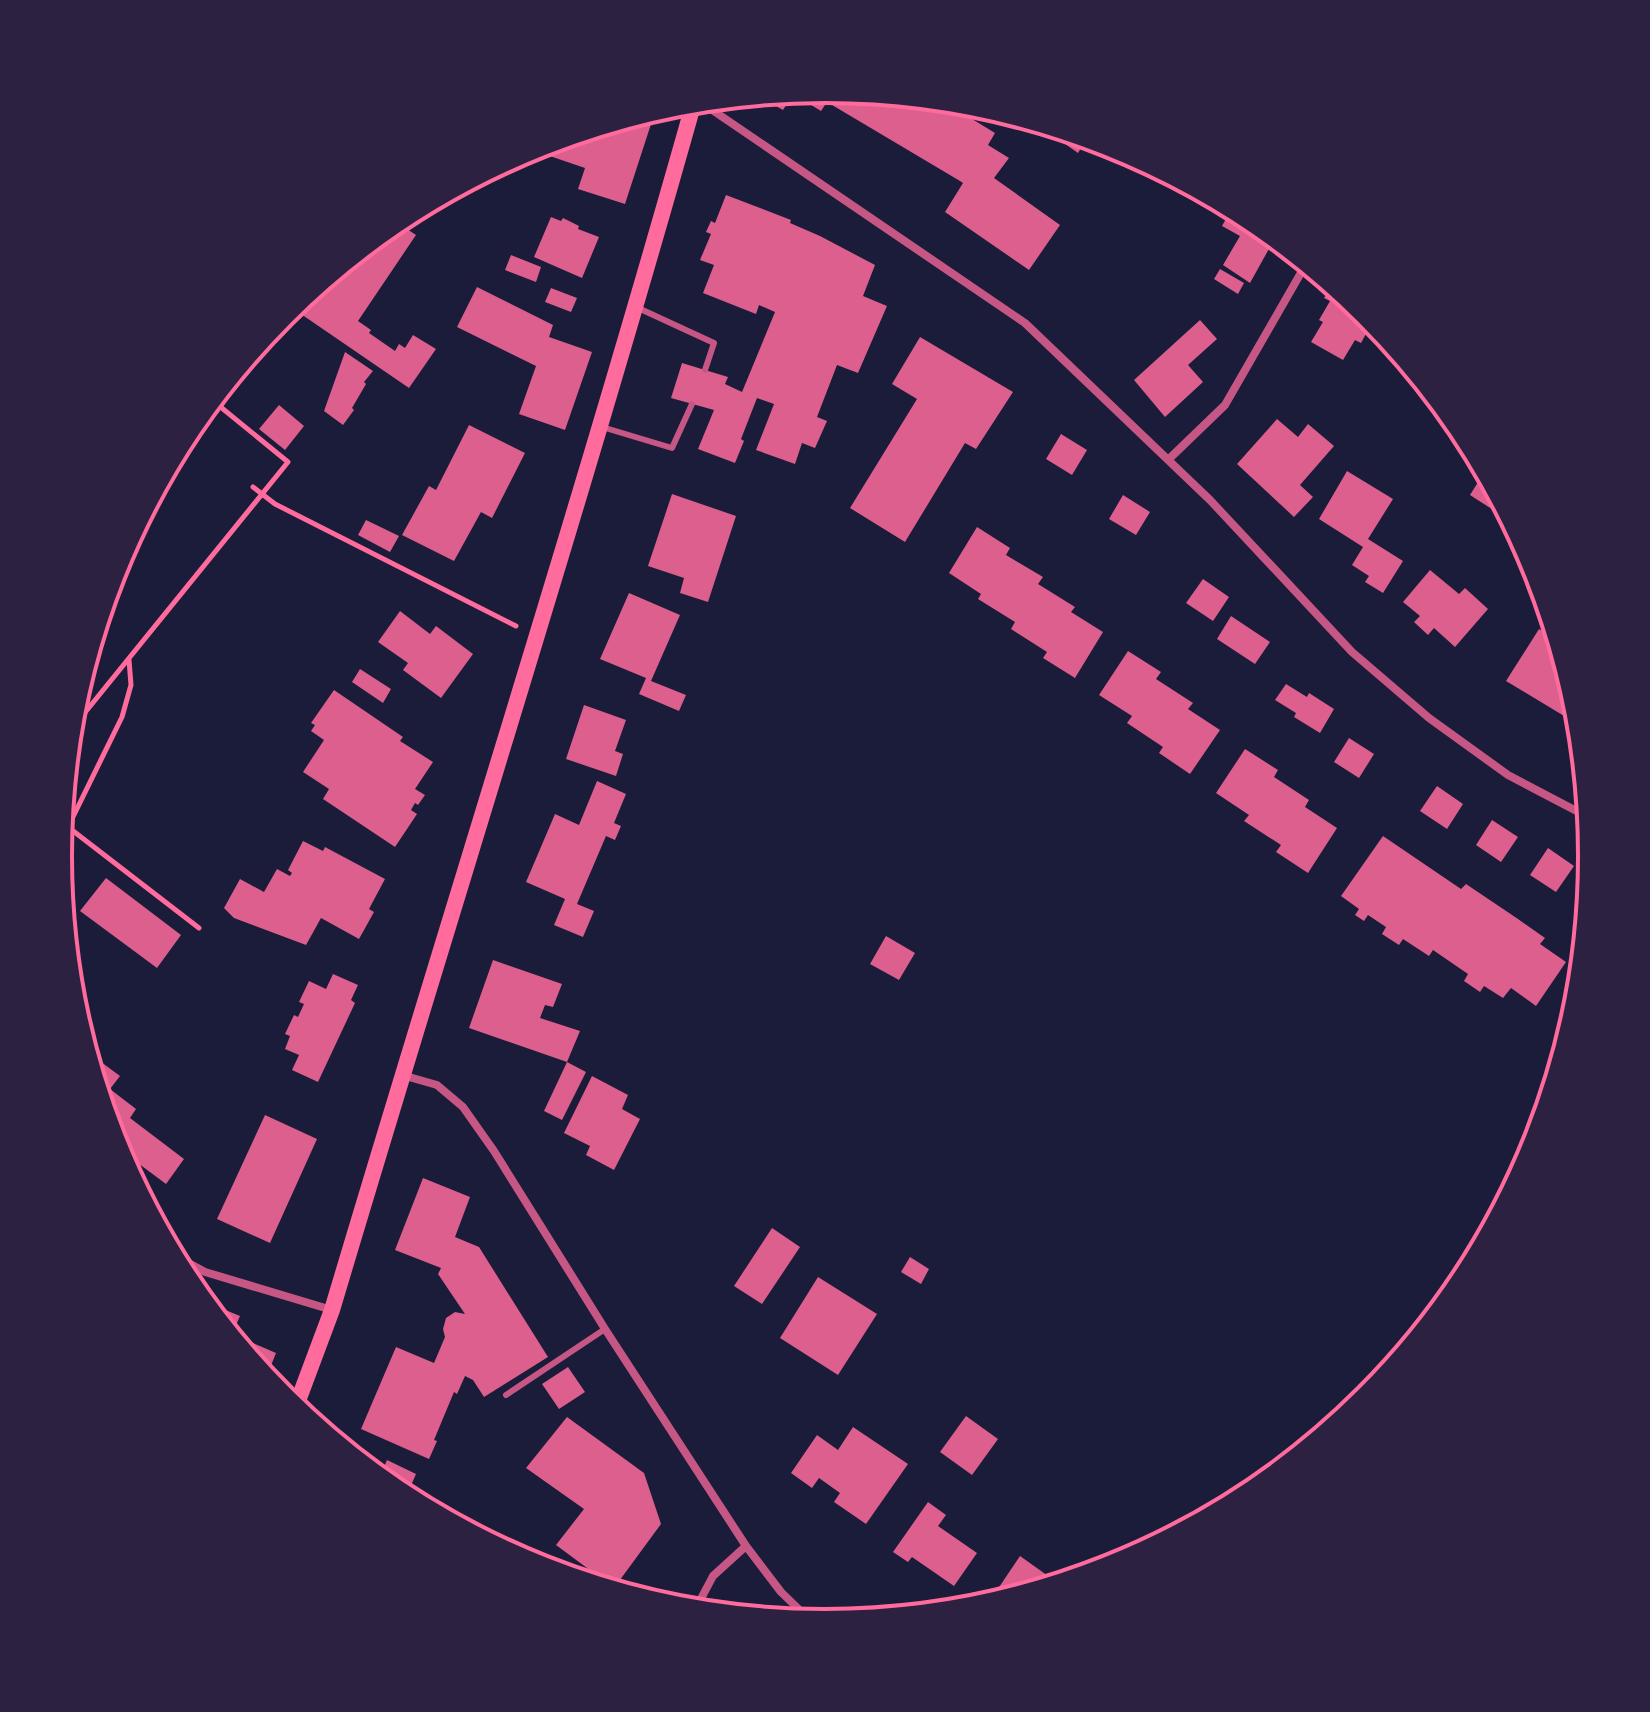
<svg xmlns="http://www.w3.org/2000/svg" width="1650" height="1712" font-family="'Space Grotesk',sans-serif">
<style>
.building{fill:#dd5f8e}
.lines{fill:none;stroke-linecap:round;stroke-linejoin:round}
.path{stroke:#ff6b9d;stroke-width:5}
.service{stroke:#c65784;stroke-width:6}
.minor{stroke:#c65784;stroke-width:8}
.secondary{stroke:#ff6b9d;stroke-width:16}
.rim{fill:none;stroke:#ff6b9d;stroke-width:4}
</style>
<rect width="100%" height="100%" fill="#1b1b3a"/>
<path class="building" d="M 825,89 L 941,100 L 995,133 L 988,145 L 1009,158 L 994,178 L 1060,225 L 1029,270 L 945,212 L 963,183 L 960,181 L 827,102 L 821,111 L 793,94 L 783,110 L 762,98 L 764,95 Z
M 635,116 L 652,121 L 625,204 L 578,189 L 585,168 L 538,152 L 540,145 Z
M 1034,122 L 1087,138 L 1078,153 Z
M 1126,152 L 1141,160 L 1139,164 L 1124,156 Z
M 726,195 L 791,220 L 790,223 L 820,236 L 875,265 L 863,296 L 887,306 L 858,373 L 837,365 L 817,417 L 827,421 L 815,448 L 802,443 L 795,464 L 756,450 L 774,404 L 757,398 L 741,439 L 744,441 L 735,463 L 698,449 L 714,410 L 671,398 L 682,363 L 728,377 L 725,384 L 742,392 L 775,312 L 759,305 L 756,314 L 703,293 L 714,265 L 700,260 L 711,234 L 706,232 L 711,221 L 715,223 Z
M 1232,208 L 1251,219 L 1275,238 L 1250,283 L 1223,265 L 1240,236 L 1222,226 Z
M 551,217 L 561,221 L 563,218 L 579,226 L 578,229 L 599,237 L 582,278 L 534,257 Z
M 395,221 L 416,235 L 358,321 L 371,330 L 369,333 L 395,351 L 399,344 L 405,348 L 413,335 L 436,349 L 409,388 L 298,312 L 315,287 Z
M 511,255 L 541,267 L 536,282 L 505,270 Z
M 1220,269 L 1244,283 L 1238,294 L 1214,279 Z
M 1332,285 L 1373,321 L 1361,343 L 1355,340 L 1343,360 L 1311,342 L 1323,322 L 1319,320 L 1330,301 L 1324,298 Z
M 477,287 L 553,325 L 549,337 L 592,352 L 565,430 L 519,414 L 536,366 L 457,327 Z
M 551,288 L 577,298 L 571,312 L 545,302 Z
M 1200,320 L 1217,339 L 1188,365 L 1203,382 L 1165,417 L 1134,380 Z
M 920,337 L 1013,392 L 976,449 L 965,443 L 905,542 L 850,508 L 917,399 L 892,384 Z
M 345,352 L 373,371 L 364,382 L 366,384 L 352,408 L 354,410 L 343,425 L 324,411 Z
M 279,405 L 304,426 L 285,450 L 259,429 Z
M 1277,419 L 1298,437 L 1308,424 L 1334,446 L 1300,485 L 1313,497 L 1294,517 L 1237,464 Z
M 469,425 L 525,453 L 492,518 L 481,512 L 454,561 L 402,535 L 429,486 L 436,490 Z
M 1061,434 L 1087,450 L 1072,475 L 1046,459 Z
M 1347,471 L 1393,499 L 1368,539 L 1403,561 L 1383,593 L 1365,582 L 1369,576 L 1352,565 L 1363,547 L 1319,519 Z
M 1485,471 L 1512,522 L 1470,495 Z
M 672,494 L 736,516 L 708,602 L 680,593 L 684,578 L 648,566 Z
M 1123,495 L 1150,512 L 1136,535 L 1109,519 Z
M 366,520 L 399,536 L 390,552 L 358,535 Z
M 977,527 L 1010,548 L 1006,555 L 1043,577 L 1038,584 L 1075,607 L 1071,612 L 1103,632 L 1075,678 L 1043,658 L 1047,652 L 1011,629 L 1015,622 L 978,599 L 981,594 L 949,573 Z
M 1528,552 L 1534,563 L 1538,578 L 1519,566 Z
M 1430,570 L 1459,594 L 1465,588 L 1488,609 L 1455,647 L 1434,628 L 1428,635 L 1414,622 L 1420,616 L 1403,602 Z
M 1203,579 L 1229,597 L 1213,621 L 1186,603 Z
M 629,593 L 680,615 L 651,681 L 686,695 L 679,711 L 639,694 L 646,678 L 600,659 Z
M 400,611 L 430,634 L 436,626 L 473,654 L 441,698 L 403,670 L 408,663 L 378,642 Z
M 1231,616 L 1270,642 L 1255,664 L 1217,639 Z
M 1539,629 L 1557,641 L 1559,645 L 1556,650 L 1561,653 L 1577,707 L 1579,725 L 1506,681 Z
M 1128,651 L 1161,672 L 1156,679 L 1193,703 L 1188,709 L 1220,730 L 1190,774 L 1159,753 L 1163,747 L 1127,723 L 1132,716 L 1099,695 Z
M 360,669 L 391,689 L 383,703 L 352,682 Z
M 1286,684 L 1307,697 L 1309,693 L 1334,709 L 1320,733 L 1294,717 L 1296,713 L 1275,700 Z
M 334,690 L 403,737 L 400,741 L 433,762 L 415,789 L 425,795 L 418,805 L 415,803 L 411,810 L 417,814 L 395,847 L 323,799 L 329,789 L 303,772 L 324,740 L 311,731 L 315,725 L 311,723 Z
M 584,705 L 626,720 L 615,751 L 623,754 L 616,776 L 566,759 Z
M 1349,738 L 1374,754 L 1359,778 L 1334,762 Z
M 1245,749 L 1278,770 L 1274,777 L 1309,800 L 1305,807 L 1337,828 L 1308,873 L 1276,852 L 1281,845 L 1244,821 L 1249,815 L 1216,793 Z
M 597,781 L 626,794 L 614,823 L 621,826 L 615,840 L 606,836 L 577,904 L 594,911 L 583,937 L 554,925 L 565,899 L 526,882 L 555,814 L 579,825 Z
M 1437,786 L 1463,804 L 1447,829 L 1420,811 Z
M 1492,820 L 1518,837 L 1501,862 L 1476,845 Z
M 1383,836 L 1461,889 L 1466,884 L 1518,919 L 1545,938 L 1540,944 L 1566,962 L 1536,1006 L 1511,988 L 1503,998 L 1484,986 L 1480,992 L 1464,981 L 1468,974 L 1433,950 L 1429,956 L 1403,939 L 1399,945 L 1382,934 L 1386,927 L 1368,915 L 1364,921 L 1355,915 L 1359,909 L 1341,896 Z
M 303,841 L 323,851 L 325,847 L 385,879 L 369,909 L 374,912 L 359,939 L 321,918 L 306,945 L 234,918 L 224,908 L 240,879 L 264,892 L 277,869 L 290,876 L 292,873 L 288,870 Z
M 1548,848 L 1574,866 L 1556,892 L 1530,875 Z
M 106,878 L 181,935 L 157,968 L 80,911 Z
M 1585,926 L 1583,944 L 1583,946 L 1577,943 Z
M 886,936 L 915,953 L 899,980 L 870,964 Z
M 493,960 L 562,984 L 553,1007 L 545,1005 L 540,1018 L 580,1031 L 567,1062 L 469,1028 Z
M 333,974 L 358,985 L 351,1000 L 355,1003 L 318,1082 L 292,1070 L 299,1055 L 285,1049 L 290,1036 L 285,1034 L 294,1015 L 298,1017 L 304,1004 L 299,1002 L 309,981 L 326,989 Z
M 97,1059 L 120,1076 L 110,1089 L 136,1109 L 130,1118 L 184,1159 L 166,1184 L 115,1146 L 89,1060 Z
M 567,1062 L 586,1072 L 562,1120 L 544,1111 Z
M 592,1076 L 628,1095 L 622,1109 L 640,1119 L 614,1170 L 586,1155 L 590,1146 L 564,1133 Z
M 265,1115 L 317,1139 L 270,1243 L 217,1219 Z
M 423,1178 L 470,1197 L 455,1237 L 479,1247 L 548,1357 L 484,1397 L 473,1380 L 465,1376 L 457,1394 L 454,1392 L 434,1440 L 437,1441 L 429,1459 L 361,1429 L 396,1347 L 434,1363 L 445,1337 L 443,1329 L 446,1318 L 455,1312 L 465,1314 L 438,1274 L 441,1268 L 395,1250 Z
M 772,1228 L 800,1247 L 762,1304 L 734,1286 Z
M 910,1257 L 929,1269 L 921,1284 L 901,1272 Z
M 818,1277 L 877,1314 L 838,1375 L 780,1338 Z
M 223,1309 L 240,1316 L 232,1334 L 276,1353 L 266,1378 L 213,1313 Z
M 568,1367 L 585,1392 L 559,1409 L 542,1384 Z
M 966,1416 L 998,1439 L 972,1475 L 940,1452 Z
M 567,1417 L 644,1473 L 661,1524 L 614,1588 L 556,1545 L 584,1509 L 526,1468 Z
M 853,1427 L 908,1464 L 866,1524 L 834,1502 L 840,1493 L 819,1478 L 812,1488 L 791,1473 L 817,1435 L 838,1450 Z
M 387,1460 L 416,1474 L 406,1497 L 371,1471 L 381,1474 Z
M 928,1502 L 946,1515 L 938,1526 L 977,1553 L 954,1586 L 912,1557 L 908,1562 L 893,1552 Z
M 1020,1556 L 1058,1583 L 987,1605 Z"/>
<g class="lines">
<path class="path" d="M 253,487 L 275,504 L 516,626
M 129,660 L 131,685 L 122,717 L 68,827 L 199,928
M 70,731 L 288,462 L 212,400"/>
<path class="service" d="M 636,307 L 714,343 L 705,370
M 602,427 L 672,448 L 692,404
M 1463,443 L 1467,437
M 506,1395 L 605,1329"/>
<path class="minor" d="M 699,101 L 1025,323 L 1210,500 L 1352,652 L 1429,718 L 1508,775 L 1588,817
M 1169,459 L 1225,405 L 1306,264
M 402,1075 L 437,1085 L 463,1107 L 494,1151 L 605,1329 L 746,1546 L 781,1592 L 812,1622
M 172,1254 L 205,1272 L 332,1310
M 695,1610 L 713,1576 L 746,1546"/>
<path class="secondary" d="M 295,1409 L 332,1310 C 452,907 580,507 694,102"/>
</g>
<path d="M0 0H1650V1712H0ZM72 856a753 753 0 1 1 1506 0a753 753 0 1 1-1506 0Z" fill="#2d2142" fill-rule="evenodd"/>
<path class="rim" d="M72 856a753 753 0 1 1 1506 0a753 753 0 1 1-1506 0Z"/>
</svg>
